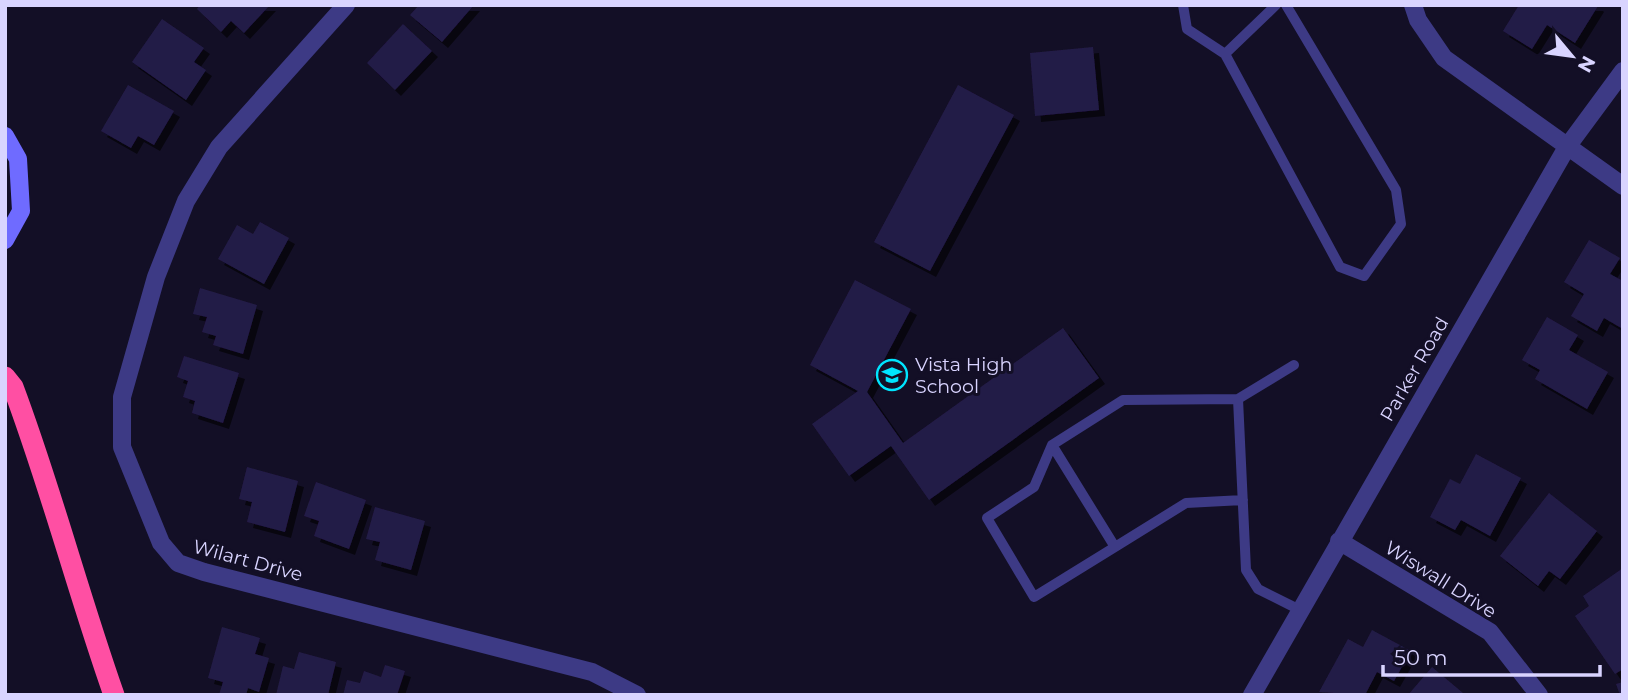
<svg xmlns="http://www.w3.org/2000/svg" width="1628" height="700" font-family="Montserrat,sans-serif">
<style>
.building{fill:#241b47;filter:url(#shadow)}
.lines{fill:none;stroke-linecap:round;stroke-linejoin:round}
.service{stroke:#3d3a85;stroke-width:10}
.minor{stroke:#3d3a85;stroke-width:18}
.secondary{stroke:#6f6bff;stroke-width:18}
.motorway{stroke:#ff4fa3;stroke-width:21}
.labels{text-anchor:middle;stroke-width:6;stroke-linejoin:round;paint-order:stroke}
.poi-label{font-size:19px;fill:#d9d4ff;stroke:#130f26;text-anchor:start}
.street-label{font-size:19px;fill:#d9d4ff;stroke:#130f26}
</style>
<defs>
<filter id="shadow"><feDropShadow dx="6" dy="6" stdDeviation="0" flood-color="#0009"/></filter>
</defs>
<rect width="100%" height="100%" fill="#130f26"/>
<path class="building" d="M 200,5 L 270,5 L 244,33 L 231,21 L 221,32 L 197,9 Z
M 419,5 L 474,5 L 442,42 L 410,15 Z
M 1519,5 L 1597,5 L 1598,6 L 1575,43 L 1547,25 L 1532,49 L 1503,31 Z
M 162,19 L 204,48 L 194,62 L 206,70 L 186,100 L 132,62 Z
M 403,24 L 432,51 L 395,90 L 367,63 Z
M 1093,47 L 1099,110 L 1035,116 L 1030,53 Z
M 128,85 L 174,111 L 154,145 L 138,136 L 131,148 L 101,131 Z
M 958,85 L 1014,115 L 930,271 L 874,242 Z
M 260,222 L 289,238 L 264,284 L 218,259 L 237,225 L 253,234 Z
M 1589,240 L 1620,258 L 1610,274 L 1623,281 L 1623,329 L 1604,318 L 1597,331 L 1571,316 L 1584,294 L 1564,282 Z
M 855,280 L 911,309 L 867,392 L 903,443 L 1063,328 L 1099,378 L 929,500 L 891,446 L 849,476 L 812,424 L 858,391 L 810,365 Z
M 200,288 L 257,305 L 243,354 L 213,345 L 216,336 L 202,332 L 207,317 L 193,314 Z
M 1547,317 L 1578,335 L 1569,350 L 1608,372 L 1587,409 L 1535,379 L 1540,370 L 1522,360 Z
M 184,356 L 239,373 L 223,423 L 192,413 L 195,401 L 183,397 L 188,381 L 177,377 Z
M 1476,454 L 1521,478 L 1490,536 L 1461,520 L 1455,530 L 1430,517 L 1450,479 L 1460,484 Z
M 247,467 L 298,481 L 285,532 L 247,522 L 252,502 L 239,499 Z
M 316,482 L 366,500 L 349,549 L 314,536 L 319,521 L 304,516 Z
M 1549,493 L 1597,531 L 1560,579 L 1549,571 L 1538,586 L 1500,556 Z
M 375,507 L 425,521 L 411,570 L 375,560 L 380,542 L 366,539 Z
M 1623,568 L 1623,669 L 1615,674 L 1575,616 L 1589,606 L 1583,596 Z
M 222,627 L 260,638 L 255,654 L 269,658 L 259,692 L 248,688 L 246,695 L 219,695 L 223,682 L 208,678 Z
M 1372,630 L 1411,651 L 1394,681 L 1377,672 L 1365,695 L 1319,692 L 1348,639 L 1363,647 Z
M 299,652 L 336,662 L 328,695 L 276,695 L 283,666 L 294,669 Z
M 385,665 L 405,671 L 397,695 L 343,695 L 347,680 L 360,683 L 364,671 L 381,677 Z
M 1432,667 L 1463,693 L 1462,695 L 1408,695 Z
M 1623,682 L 1623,695 L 1620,695 L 1616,684 Z"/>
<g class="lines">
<path class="service" d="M 1183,5 L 1187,29 L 1225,54 L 1340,267 L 1364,276 L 1401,224 L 1396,190 L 1286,5
M 1225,54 L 1276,5
M 1238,399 L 1294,365
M 1052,445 L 1034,487 L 987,518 L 1034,597 L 1115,547
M 1243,500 L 1186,503 L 1115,547 L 1052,445 L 1123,400 L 1238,399 L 1246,570 L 1258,589 L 1300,610"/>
<path class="minor" d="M 346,5 L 219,147 L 186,201 L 156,277 L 122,397 L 122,447 L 161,543 L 178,563 L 204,572 L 592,672 L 637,695
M 1413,5 L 1418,20 L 1444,58 L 1623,186
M 1339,541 L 1490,632 L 1539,695
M 1252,695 L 1567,147 L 1623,71"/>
<path class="secondary" d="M 5,136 L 18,159 L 21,211 L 5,240"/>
<path class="motorway" d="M 5,377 L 13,387 C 51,488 78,593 114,695"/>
</g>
<defs>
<g id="school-ring" transform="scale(1.575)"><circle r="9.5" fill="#130f26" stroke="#00e5ff" stroke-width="1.5"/><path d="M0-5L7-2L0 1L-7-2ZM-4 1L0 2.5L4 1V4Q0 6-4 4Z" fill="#00e5ff"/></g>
</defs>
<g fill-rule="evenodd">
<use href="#school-ring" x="892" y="375"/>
</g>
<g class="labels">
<g class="poi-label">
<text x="915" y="371">Vista High<tspan x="915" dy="22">School</tspan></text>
</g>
<g class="street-label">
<text transform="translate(1414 369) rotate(-60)" y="7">Parker Road</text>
<text transform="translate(248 560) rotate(15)" y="7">Wilart Drive</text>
<text transform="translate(1441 579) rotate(32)" y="7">Wiswall Drive</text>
</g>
</g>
<rect width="1628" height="700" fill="none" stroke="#d9d4ff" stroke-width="14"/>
<g transform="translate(1572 56) rotate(119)" stroke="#130f26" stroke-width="5" paint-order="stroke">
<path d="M0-5L12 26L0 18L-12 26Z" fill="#d9d4ff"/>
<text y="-10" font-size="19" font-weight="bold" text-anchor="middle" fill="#d9d4ff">N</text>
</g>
<path d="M1383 665v10h217v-10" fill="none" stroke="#d9d4ff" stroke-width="3.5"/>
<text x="1394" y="665" font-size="21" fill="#d9d4ff" stroke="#130f26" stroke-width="5" paint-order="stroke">50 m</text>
</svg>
